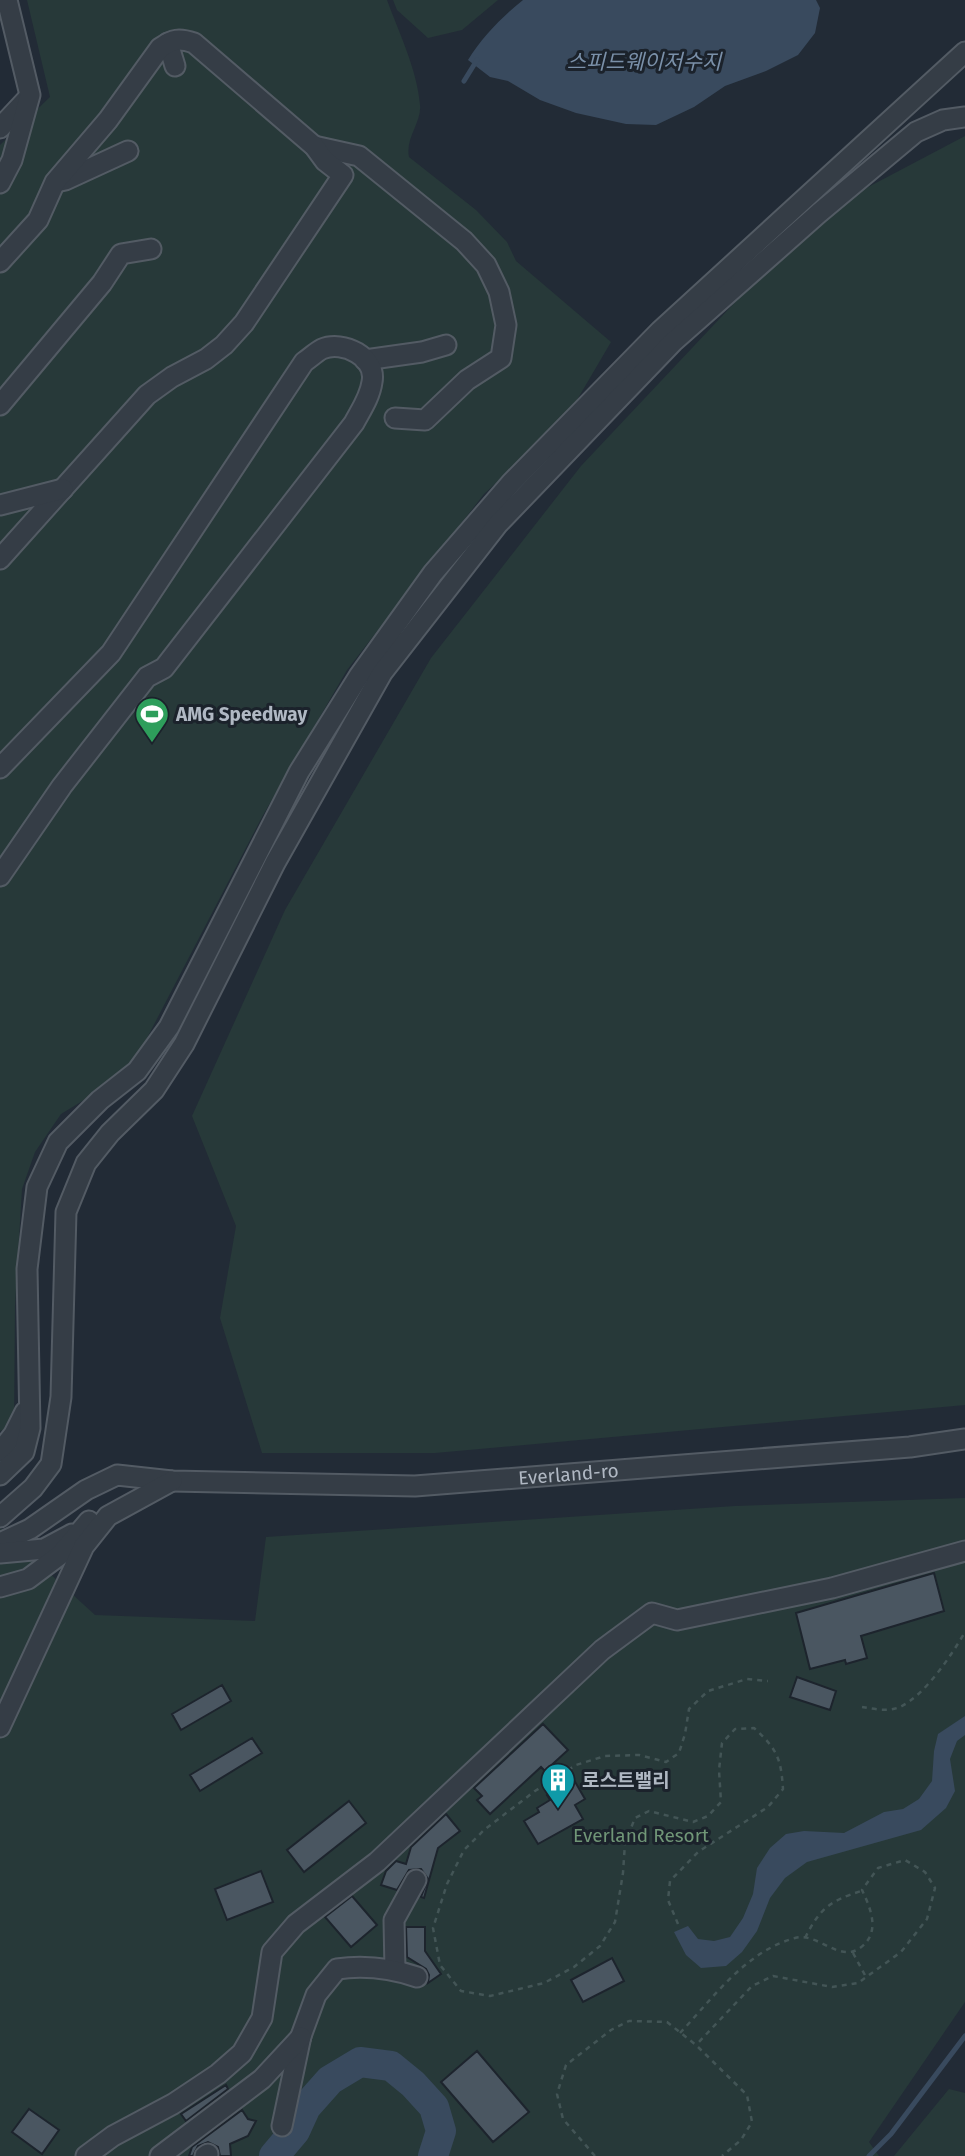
<svg xmlns="http://www.w3.org/2000/svg" width="965" height="2156" font-family="'Fira Sans','Noto Sans KR',sans-serif">
<style>
.green{fill:#273939}
.water{fill:#394a5e}
.lines{fill:none;stroke-linecap:round;stroke-linejoin:round}
.stream{stroke:#394a5e;stroke-width:5}
.river{stroke:#394a5e;stroke-width:30}
.building{fill:#4a5661;stroke:#1d242d;stroke-width:2}
.minor-casing{stroke:#535b64;stroke-width:23}
.path{stroke:#435556;stroke-width:2.5;stroke-dasharray:5 5;stroke-linecap:butt}
.minor{stroke:#353d46;stroke-width:19}
.labels{text-anchor:middle;stroke-width:6;stroke-linejoin:round;paint-order:stroke}
.poi-label{font-size:19px;font-weight:bold;fill:#b0b8c3;stroke:#1b222b;text-anchor:start}
.street-label{font-size:19px;fill:#b0b8c3;stroke:#1b222b}
.park-label{font-size:19px;fill:#709677;stroke:#1b222b}
.water-label{font-size:21px;font-style:italic;fill:#7a90a9;stroke:#1b222b}
</style>
<rect width="100%" height="100%" fill="#222b36"/>
<path class="green" d="M 27,0 L 387,0 C 399,33 417,69 420,105 C 422,122 405,138 409,157 L 476,210 L 507,242 L 516,261 L 611,342 L 567,417 L 484,494 L 347,670 L 262,817 L 135,1061 L 89,1097 L 61,1114 L 35,1152 L 22,1189 L 15,1306 L 14,1426 L 0,1431 L 0,145 L 50,97 Z
M 393,0 L 498,0 L 462,30 L 428,38 L 397,10 Z
M 965,136 L 965,1405 L 435,1453 L 262,1453 L 220,1318 L 236,1226 L 192,1116 L 285,910 L 431,658 L 581,466 L 819,213 Z
M 965,1498 L 965,2002 L 869,2142 L 879,2156 L 0,2156 L 0,1528 L 95,1615 L 255,1621 L 266,1537 L 735,1506 Z
M 949,2089 L 965,2093 L 965,2156 L 894,2156 Z"/>
<path class="water" d="M 523,0 L 816,0 L 820,8 L 815,33 L 798,55 L 766,71 L 725,86 L 694,107 L 656,125 L 626,124 L 576,113 L 540,100 L 508,81 L 490,77 L 468,60 C 482,37 503,16 523,0 Z
M 965,1716 L 965,1735 L 957,1741 L 950,1759 L 955,1791 L 946,1808 L 921,1830 L 807,1862 L 785,1878 L 770,1898 L 757,1931 L 742,1952 L 726,1966 L 701,1968 L 686,1955 L 674,1932 L 688,1926 L 698,1939 L 714,1941 L 730,1937 L 743,1918 L 753,1894 L 757,1868 L 770,1848 L 786,1834 L 804,1831 L 844,1833 L 884,1812 L 903,1809 L 919,1799 L 932,1781 L 934,1751 L 938,1734 Z"/>
<g class="lines">
<path class="stream" d="M 464,81 L 477,60
M 869,2156 L 891,2134 L 965,2036"/>
<path class="river" d="M 274,2156 L 295,2131 L 306,2107 L 330,2080 L 360,2062 L 391,2066 L 413,2084 L 434,2107 L 441,2131 L 433,2156"/>
</g>
<path class="building" d="M 934,1573 L 944,1611 L 861,1636 L 867,1658 L 846,1664 L 845,1660 L 810,1669 L 796,1613 Z
M 797,1677 L 836,1691 L 830,1710 L 790,1697 Z
M 222,1685 L 231,1701 L 181,1730 L 172,1714 Z
M 543,1724 L 568,1750 L 545,1771 L 541,1767 L 490,1814 L 477,1800 L 482,1796 L 474,1788 Z
M 252,1738 L 262,1753 L 200,1791 L 190,1775 Z
M 574,1780 L 585,1799 L 575,1805 L 583,1819 L 538,1844 L 524,1821 L 539,1812 L 537,1808 L 550,1800 L 547,1795 Z
M 349,1801 L 366,1823 L 304,1872 L 287,1850 Z
M 446,1814 L 460,1831 L 438,1848 L 424,1898 L 421,1897 L 428,1879 L 421,1869 L 409,1870 L 397,1890 L 381,1885 L 386,1871 L 396,1861 L 406,1864 L 411,1847 Z
M 261,1871 L 273,1902 L 227,1920 L 215,1889 Z
M 352,1896 L 377,1925 L 351,1947 L 325,1917 Z
M 406,1927 L 425,1927 L 425,1951 L 441,1974 L 428,1983 L 429,1975 L 426,1969 L 407,1957 Z
M 612,1958 L 624,1981 L 583,2002 L 571,1980 Z
M 477,2051 L 529,2112 L 493,2142 L 441,2082 Z
M 226,2085 L 228,2089 L 186,2121 L 181,2114 Z
M 29,2109 L 59,2130 L 42,2154 L 12,2132 Z
M 242,2110 L 248,2119 L 256,2121 L 248,2136 L 230,2144 L 231,2156 L 220,2156 L 218,2147 L 208,2142 L 198,2146 L 193,2156 L 189,2156 L 192,2147 Z"/>
<g class="lines">
<g class="minor-casing">
<g id="minor">
<path d="M 168,43 L 175,66"/>
<path d="M 0,128 L 28,98"/>
<path d="M 314,146 L 359,156 L 464,241 L 486,265 L 499,292 L 506,325 L 501,358 L 467,380 L 425,420 L 395,418"/>
<path d="M 56,182 L 65,180 L 128,151"/>
<path d="M 0,183 L 12,160 L 30,95 L 7,0"/>
<path d="M 0,262 L 38,220 L 55,182 L 108,120 L 160,48 C 173,39 179,38 194,43 L 314,146 L 325,161 L 343,175 L 244,323 L 224,345 L 206,359 L 172,377 L 147,395 L 0,559"/>
<path d="M 365,360 L 422,352 L 446,345"/>
<path d="M 0,405 L 102,283 L 121,254 L 151,249"/>
<path d="M 0,505 L 63,489"/>
<path d="M 0,768 L 111,653 L 304,362 C 310,358 316,352 322,349 C 343,340 377,357 372,382 C 370,397 361,410 354,423 L 164,668 L 147,677 L 62,786 L 0,876"/>
<path d="M 0,1452 L 14,1434 L 25,1412"/>
<path d="M 0,1475 L 24,1452 L 30,1428 L 27,1269 L 37,1187 L 58,1142 L 100,1100 L 137,1071 L 169,1027 L 299,772 L 359,676 L 433,573 L 511,483 L 660,331 L 965,52"/>
<path d="M 0,1517 L 33,1488 L 51,1464 L 61,1397 L 66,1212 L 86,1163 L 110,1133 L 154,1090 L 184,1044 L 275,863 L 382,673 L 498,524 L 673,342 L 819,213 L 916,132 L 943,120 L 965,117"/>
<path id="s1" d="M 0,1543 L 30,1529 L 86,1490 L 117,1475 L 172,1481 L 415,1486 L 910,1447 L 965,1439"/>
<path d="M 0,1553 L 44,1549 L 72,1534"/>
<path d="M 0,1587 L 28,1579 L 60,1555 L 89,1521"/>
<path d="M 0,1727 L 84,1546 L 108,1516 L 172,1481"/>
<path d="M 395,1970 L 394,1920 L 416,1880"/>
<path d="M 282,2126 L 301,2036 L 316,1995 L 337,1969 C 365,1965 390,1968 417,1977"/>
<path d="M 86,2156 L 113,2136 L 173,2104 L 218,2074 L 242,2053 L 262,2018 L 272,1952 L 296,1924 L 377,1862 L 602,1650 L 652,1613 L 677,1620 L 832,1588 L 965,1551"/>
<path d="M 160,2156 L 262,2079 L 301,2037"/>
<path d="M 205,2156 L 208,2154"/>
</g>
</g>
<path class="path" d="M 862,1707 C 874,1709 888,1712 900,1707 C 925,1695 951,1656 965,1632
M 678,1924 L 668,1900 L 670,1881 L 698,1852 L 768,1807 L 783,1789 C 781,1758 777,1749 754,1728 L 735,1729 L 722,1743 L 719,1770 L 721,1802 L 708,1816 L 693,1822 L 649,1811 L 635,1818 L 625,1843 L 623,1873 L 615,1922 L 600,1946 L 574,1967 L 544,1983 L 490,1996 L 461,1991 L 440,1965 L 433,1928 L 447,1884 L 464,1850 L 484,1830 L 535,1791 L 576,1765 L 605,1756 L 639,1755 L 666,1762 L 679,1753 L 685,1734 L 689,1709 L 708,1691 L 747,1679 L 768,1681
M 805,1938 C 820,1908 830,1901 861,1891
M 853,1953 L 866,1977
M 680,2033 C 713,1998 746,1951 795,1938 C 818,1932 839,1963 860,1948 C 881,1933 871,1909 862,1890 L 878,1868 L 905,1860 L 925,1872 L 935,1888 L 927,1919 L 901,1952 L 858,1983 L 832,1987 L 773,1976 L 752,1986 L 696,2045
M 595,2156 L 563,2119 L 557,2094 L 566,2065 L 611,2030 L 629,2021 L 667,2022 L 696,2045 L 747,2095 L 752,2122 L 741,2140 L 722,2156"/>
<use href="#minor" class="minor"/>
</g>
<defs>
<g id="stadium-pin" transform="scale(1.75)"><path d="M0 17L-7.5 6A9.5 9.5 0 1 1 7.5 6Z" fill="#2e9e5b" stroke="#1b222b"/><path d="M0-5a6.5 5 0 1 0 0 10a6.5 5 0 1 0 0-10ZM-3.5-1.8h7v3.6h-7Z" fill="#fff"/></g>
<g id="building-pin" transform="scale(1.75)"><path d="M0 17L-7.5 6A9.5 9.5 0 1 1 7.5 6Z" fill="#0f9aa8" stroke="#1b222b"/><path d="M-4-6H4V6H1V3H-1V6H-4ZM-2.5-4.3h1.7v1.8h-1.7ZM.8-4.3h1.7v1.8H.8ZM-2.5-1h1.7V.8h-1.7ZM.8-1h1.7V.8H.8Z" fill="#fff"/></g>
</defs>
<g fill-rule="evenodd">
<use href="#stadium-pin" x="152" y="714"/>
<use href="#building-pin" x="558" y="1780"/>
</g>
<g class="labels">
<g class="poi-label">
<text x="176" y="721">AMG Speedway</text>
<text x="582" y="1787">로스트밸리</text>
</g>
<g class="street-label">
<text dy="7" stroke="none"><textPath href="#s1" startOffset="588">Everland-ro</textPath></text>
</g>
<g class="park-label">
<text x="641" y="1842">Everland Resort</text>
</g>
<g class="water-label">
<text x="644" y="69">스피드웨이저수지</text>
</g>
</g>
</svg>
